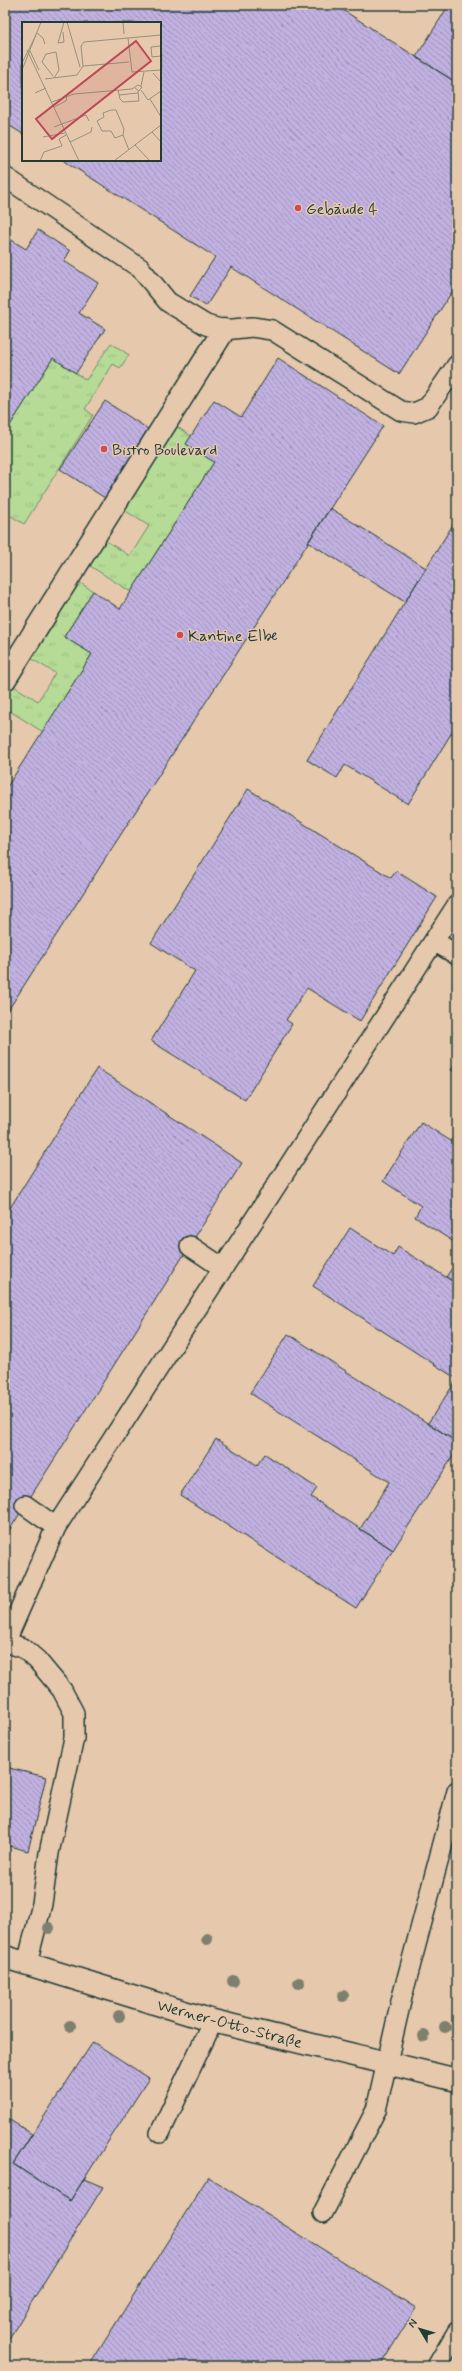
<svg xmlns="http://www.w3.org/2000/svg" width="462" height="2371" font-family="Mynerve,sans-serif">
<style>
.grass{fill:url(#grass-tufts);stroke:#6a8c65}
.building{fill:url(#building-back-hatch);stroke:#1f3d34}
.lines{fill:none;stroke-linecap:round;stroke-linejoin:round}
.lane-casing{stroke:#1f3d34;stroke-width:22}
.street-casing{stroke:#1f3d34;stroke-width:25}
.secondary-casing{stroke:#1f3d34;stroke-width:25}
.lane{stroke:#e6c8ad;stroke-width:19}
.street{stroke:#e6c8ad;stroke-width:22}
.secondary{stroke:#e6c8ad;stroke-width:22}
.tree{fill:#7c806d}
.poi-dot{fill:#d1495b;stroke:#e6c8ad;stroke-width:1.5}
.labels{text-anchor:middle;stroke-width:3;stroke-linejoin:round;paint-order:stroke}
.poi-label{font-size:16px;fill:#1f3d34;stroke:#e6c8ad;text-anchor:start}
.street-label{font-size:16px;fill:#1f3d34;stroke:#e6c8ad}
.inset-road{fill:none;stroke:#96907d;stroke-width:1}
.view{fill:#bf4857;fill-opacity:0.15;stroke:#bf4857;stroke-width:2}
.inset-edge{fill:none;stroke:#1f3d34;stroke-width:2}
</style>
<defs>
<pattern id="grass-tufts" width="24" height="20" patternUnits="userSpaceOnUse"><rect width="24" height="20" fill="#b5db96"/><path d="M3 7l-1-3M5 7V3M7 7l1-3M15 17l-1-3M17 17v-4M19 17l1-3" fill="none" stroke="#9bbd82"/></pattern>
<pattern id="building-back-hatch" width="6" height="6" patternUnits="userSpaceOnUse"><rect width="6" height="6" fill="#c1b1e1"/><path d="M-1 5l2 2M0 0l6 6M5-1l2 2" fill="none" stroke="#9c91b7"/></pattern>
</defs>
<rect width="100%" height="100%" fill="#e6c8ad"/>
<filter id="ink" filterUnits="userSpaceOnUse"><feTurbulence type="fractalNoise" baseFrequency=".025" numOctaves="2"/><feDisplacementMap in="SourceGraphic" scale="8" xChannelSelector="R" yChannelSelector="G"/><feConvolveMatrix kernelMatrix="1 2 1 2 8 2 1 2 1" color-interpolation-filters="sRGB"/></filter>
<g filter="url(#ink)">
<path class="grass" d="M 111,343 L 129,355 L 120,368 L 113,364 L 85,409 L 93,415 L 24,524 L 5,512 L 5,433 L 53,358 L 86,380 Z
M 174,425 L 191,436 L 186,444 L 214,462 L 131,592 L 87,564 L 103,539 L 130,556 L 149,526 L 121,508 Z
M 77,581 L 93,591 L 64,637 L 92,654 L 43,732 L 5,708 L 5,694 L 12,685 L 38,701 L 55,673 L 29,657 Z"/>
<path class="building" d="M 5,5 L 335,5 L 457,83 L 457,284 L 399,374 L 231,267 L 206,306 L 190,296 L 215,257 L 63,160 L 160,160 L 160,23 L 23,23 L 23,134 L 5,123 Z
M 449,5 L 457,5 L 457,83 L 416,57 Z
M 38,230 L 70,251 L 64,261 L 98,283 L 79,313 L 105,329 L 76,373 L 53,358 L 5,433 L 5,236 L 26,249 Z
M 278,358 L 383,426 L 5,1015 L 5,790 L 92,654 L 64,637 L 93,591 L 120,609 L 214,462 L 186,444 L 214,400 L 241,417 Z
M 105,401 L 148,429 L 105,498 L 60,469 Z
M 330,508 L 426,568 L 405,602 L 308,542 Z
M 457,518 L 457,724 L 408,804 L 345,765 L 337,778 L 307,760 Z
M 248,789 L 391,878 L 396,871 L 437,897 L 360,1021 L 307,988 L 286,1020 L 292,1024 L 245,1100 L 151,1041 L 195,971 L 151,943 Z
M 457,1061 L 457,1074 L 451,1070 Z
M 97,1068 L 242,1163 L 5,1537 L 5,1216 Z
M 421,1122 L 457,1145 L 457,1244 L 415,1217 L 421,1206 L 383,1181 Z
M 350,1228 L 393,1256 L 398,1247 L 457,1284 L 457,1442 L 428,1423 L 457,1379 L 313,1286 Z
M 457,1261 L 457,1284 L 446,1277 Z
M 288,1334 L 457,1442 L 457,1450 L 393,1550 L 360,1529 L 389,1482 L 250,1393 Z
M 216,1439 L 257,1465 L 265,1454 L 317,1488 L 311,1497 L 393,1550 L 356,1608 L 180,1495 Z
M 5,1767 L 46,1777 L 28,1851 L 5,1845 Z
M 93,2042 L 149,2078 L 70,2201 L 13,2164 Z
M 5,2117 L 32,2134 L 13,2164 L 70,2201 L 84,2179 L 103,2187 L 5,2345 Z
M 208,2177 L 416,2308 L 380,2366 L 89,2366 Z"/>
<g class="lines">
<g class="lane-casing">
<path id="lane" d="M 5,177 L 140,268 L 168,302 L 206,325 L 224,330 L 252,327 L 272,330 L 401,411 L 414,413 L 428,407 L 457,365
M 434,941 L 457,955
M 190,1246 L 223,1268
M 25,1505 L 56,1527
M 5,1642 L 23,1648 L 37,1660 L 62,1690 L 74,1713 L 74,1738 L 49,1853 L 42,1904 L 27,1963
M 5,1643 L 56,1527 L 457,905
M 160,2133 L 213,2021
M 323,2213 L 376,2110 L 402,1997 L 457,1791
M 437,2366 L 457,2332"/>
</g>
<g class="street-casing">
<path id="street" d="M 5,679 L 224,330"/>
</g>
<g class="secondary-casing">
<path id="secondary" d="M 5,1957 L 213,2021 L 457,2080"/>
</g>
<use href="#lane" class="lane"/>
<use href="#street" class="street"/>
<use href="#secondary" class="secondary"/>
</g>
<g class="tree">
<circle cx="49" cy="1928" r="6"/>
<circle cx="207" cy="1939" r="6"/>
<circle cx="233" cy="1981" r="6"/>
<circle cx="299" cy="1983" r="6"/>
<circle cx="343" cy="1996" r="6"/>
<circle cx="119" cy="2016" r="6"/>
<circle cx="70" cy="2026" r="6"/>
<circle cx="445" cy="2027" r="6"/>
<circle cx="424" cy="2036" r="6"/>
</g>
</g>
<g class="poi-dot">
<circle cx="298" cy="208" r="4"/>
<circle cx="104" cy="449" r="4"/>
<circle cx="180" cy="635" r="4"/>
</g>
<g class="labels">
<g class="poi-label">
<text x="306" y="214">Gebäude 4</text>
<text x="112" y="455">Bistro Boulevard</text>
<text x="188" y="641">Kantine Elbe</text>
</g>
<g class="street-label">
<text transform="translate(230 2023) rotate(15)" y="6">Werner-Otto-Straße</text>
</g>
</g>
<g transform="translate(22 22)">
<rect width="139" height="139" fill="#e6c8ad"/>
<path class="inset-road" d="M 45,0 L 58,45M 101,0 L 102,12M 41,10 L 42,20 L 36,21 L 42,0M 15,11 L 21,16 L 23,22M 106,16 L 110,50 L 139,48M 139,24 L 129,25 L 130,35 L 139,34M 5,28 L 57,139M 8,29 L 17,48M 0,41 L 14,13M 61,44 L 107,40M 0,48 L 19,0M 131,51 L 139,60M 31,54 L 20,40 L 24,32 L 34,30 L 37,48 L 32,56M 23,57 L 55,53 L 61,44 L 59,24 L 62,20 L 139,13M 119,64 L 122,50M 96,68 L 98,77 L 101,80 L 117,79 L 116,69M 119,68 L 126,78 L 139,69M 13,71 L 24,66M 97,73 L 116,71M 128,77 L 139,95M 30,80 L 52,72 L 110,67 L 116,63 L 120,65 L 117,69 L 113,66M 32,85 L 44,79 L 45,73M 89,88 L 94,88 L 102,107 L 101,113 L 93,116 L 89,109 L 80,109 L 75,99 L 82,95 L 81,91 ZM 32,105 L 64,93 L 67,99M 130,110 L 139,120M 101,113 L 107,128M 21,115 L 43,111M 48,120 L 69,110 L 70,105M 113,123 L 128,139M 18,139 L 22,130 L 40,124 L 37,117 L 44,113M 92,139 L 139,103"/>
<path class="view" d="M 114,19 L 129,39 L 30,117 L 14,97 Z"/>
<rect width="139" height="139" class="inset-edge"/>
</g>
<rect width="462" height="2371" fill="none" stroke="#e6c8ad" stroke-width="20"/>
<rect x="10" y="10" width="442" height="2351" fill="none" stroke="#1f3d34" stroke-width="1.5" filter="url(#ink)"/>
<g transform="translate(420 2329) rotate(308)" stroke="#e6c8ad" stroke-width="3" paint-order="stroke">
<path d="M0-3L7 15L0 10L-7 15Z" fill="#1f3d34"/>
<text y="-6" font-size="11" font-weight="bold" text-anchor="middle" fill="#1f3d34">N</text>
</g>
</svg>
